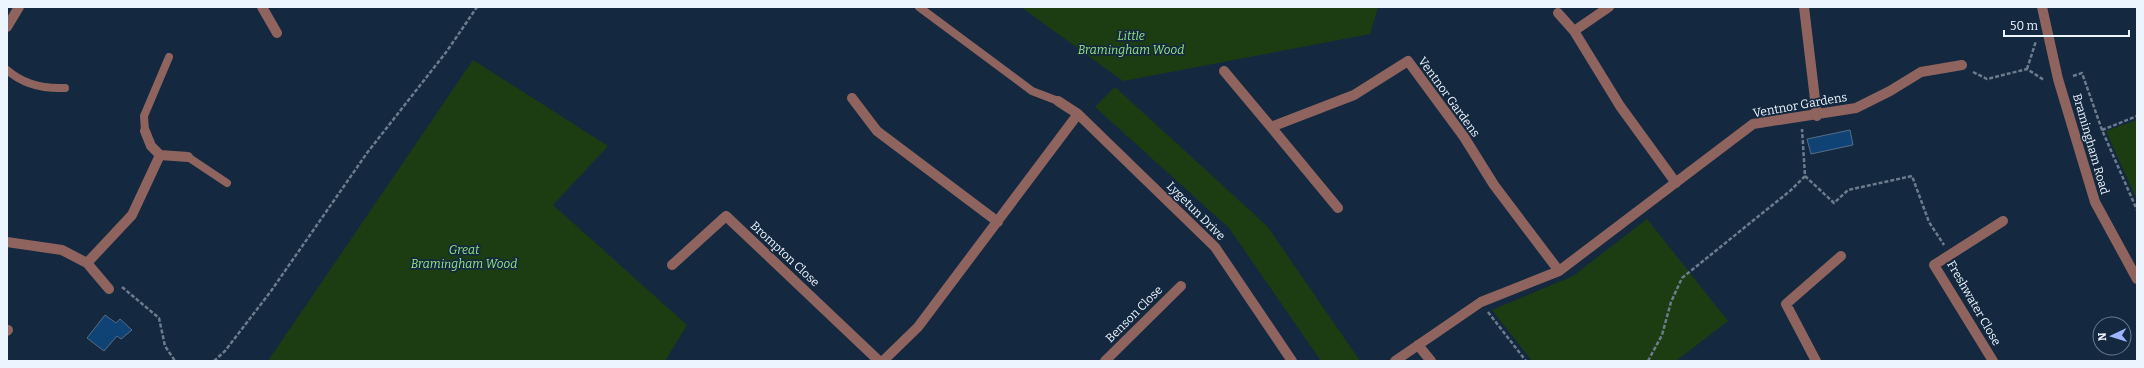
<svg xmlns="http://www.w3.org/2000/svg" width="2144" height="368" font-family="Bitter,serif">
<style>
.green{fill:#1c3d11}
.building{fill:#0f4376;stroke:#566d86}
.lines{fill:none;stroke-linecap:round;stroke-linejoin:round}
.path{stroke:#6c7c8c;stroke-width:2.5;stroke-dasharray:4 2;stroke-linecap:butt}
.service{stroke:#8f645f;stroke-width:8}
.minor{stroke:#8f645f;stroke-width:10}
.tertiary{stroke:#8f645f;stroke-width:10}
.labels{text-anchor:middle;stroke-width:3.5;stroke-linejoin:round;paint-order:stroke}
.park-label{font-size:12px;font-style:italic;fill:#96e57e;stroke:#14293f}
.street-label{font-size:12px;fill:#ecf4fd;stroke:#14293f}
</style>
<rect width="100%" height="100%" fill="#14293f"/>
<path class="green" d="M 1021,7 L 1378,7 L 1370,34 L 1123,81 Z
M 473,60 L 608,146 L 553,205 L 687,325 L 665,361 L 268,361 Z
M 1115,87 L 1267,226 L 1360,361 L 1321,361 L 1229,228 L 1095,107 Z
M 2137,120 L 2137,200 L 2106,131 Z
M 1647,219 L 1728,321 L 1676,361 L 1532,361 L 1492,310 L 1573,276 Z"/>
<path class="building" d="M 1850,130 L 1853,145 L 1811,154 L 1807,139 Z
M 105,315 L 116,323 L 120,319 L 132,330 L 121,339 L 117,336 L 104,351 L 87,338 Z"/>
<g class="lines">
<path class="path" d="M 2027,69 L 2036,41
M 1973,72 L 1987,79 L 2027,69 L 2044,80
M 2073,76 L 2082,73 L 2102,130 L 2137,210
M 2102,130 L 2137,116
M 1805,176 L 1834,203 L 1848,190 L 1912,176 L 1929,222 L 1944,245
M 122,287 L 159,318 L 165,346 L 175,361
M 1488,312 L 1526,361
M 214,361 L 225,351 L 271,291 L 367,153 L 447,51 L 477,7
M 1648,361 L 1662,335 L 1671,302 L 1682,278 L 1791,190 L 1805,176 L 1802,129"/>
<path class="service" d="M 919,7 L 1032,91 L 1058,101
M 7,70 C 24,85 43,89 65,88
M 145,131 L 144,116 L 169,57
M 188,157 L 227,183"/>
<path class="minor" d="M 262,7 L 277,33
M 1609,7 L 1574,31 L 1620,106 L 1676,183
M 1804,7 L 1817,116
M 1558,13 L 1574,31
M 7,27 L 19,7
M 1224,71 L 1271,127
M 852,98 L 877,131 L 998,222
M 1058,101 L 1078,114 L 1215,247 L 1292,361
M 145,131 L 151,146 L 160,155
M 1338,208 L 1271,127 L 1354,95 L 1408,61 L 1464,137 L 1494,185 L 1559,271
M 7,242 L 62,250 L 87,263 L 109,289
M 87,263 L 132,215 L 160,155 L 188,157
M 672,265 L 726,216 L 879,361
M 7,331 L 8,330
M 1418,345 L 1431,361
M 883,361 L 918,327 L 1078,114
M 1105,361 L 1181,286
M 1395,361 L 1481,302 L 1559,271 L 1753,124 L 1856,108 L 1890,91 L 1921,72 L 1962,65
M 1816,361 L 1786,304 L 1841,256
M 1993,361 L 1934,265 L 2003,221"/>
<path class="tertiary" d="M 2042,7 L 2058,79 L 2095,202 L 2137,279"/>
</g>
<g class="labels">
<g class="park-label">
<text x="1131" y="40">Little<tspan x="1131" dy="14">Bramingham Wood</tspan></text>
<text x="464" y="254">Great<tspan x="464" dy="14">Bramingham Wood</tspan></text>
</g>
<g class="street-label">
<text transform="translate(1449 97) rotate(54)" y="4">Ventnor Gardens</text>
<text transform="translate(1800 105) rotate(-10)" y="4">Ventnor Gardens</text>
<text transform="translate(2091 144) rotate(74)" y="4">Bramingham Road</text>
<text transform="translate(1196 211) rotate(45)" y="4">Lygetun Drive</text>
<text transform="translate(785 254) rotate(43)" y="4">Brompton Close</text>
<text transform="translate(1974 303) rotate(60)" y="4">Freshwater Close</text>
<text transform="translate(1134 314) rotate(-45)" y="4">Benson Close</text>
</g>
</g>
<rect width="2144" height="368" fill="none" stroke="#ecf4fd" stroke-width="16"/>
<g transform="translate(2112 336) rotate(266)"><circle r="19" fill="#14293f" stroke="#6a7a8b"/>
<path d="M0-3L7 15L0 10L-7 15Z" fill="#9eb4fd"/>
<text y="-6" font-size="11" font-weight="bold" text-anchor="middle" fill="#ecf4fd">N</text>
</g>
<path d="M2004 30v6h125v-6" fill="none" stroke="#ecf4fd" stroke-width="2"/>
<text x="2010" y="30" font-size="12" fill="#ecf4fd" stroke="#14293f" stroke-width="3" paint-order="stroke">50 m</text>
</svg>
